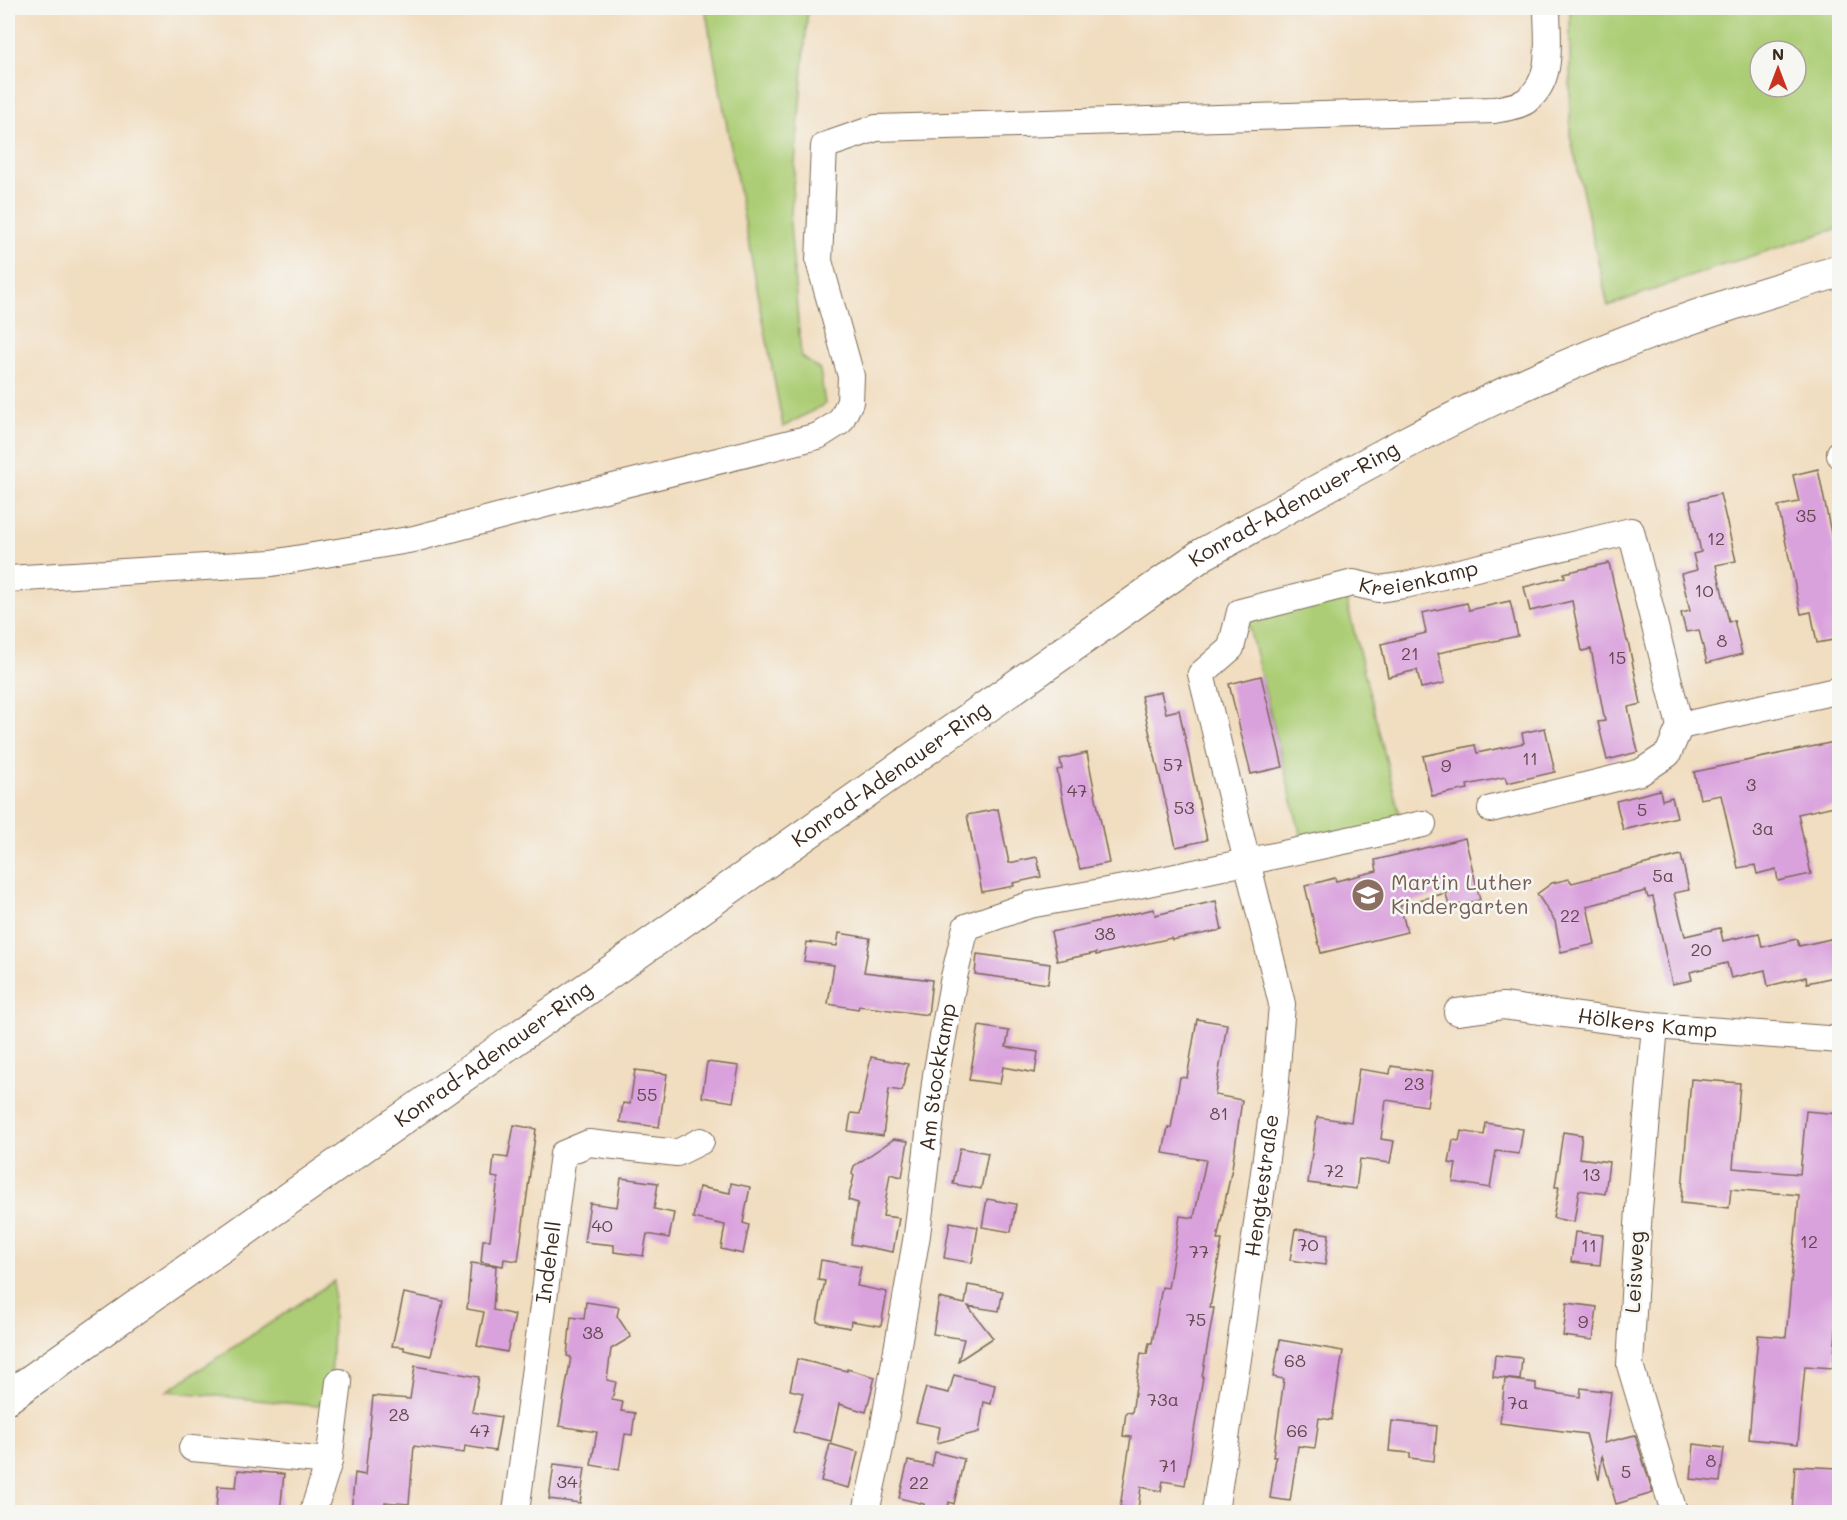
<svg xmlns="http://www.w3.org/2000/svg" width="1847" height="1520" font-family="Mali,sans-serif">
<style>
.green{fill:#accd75;stroke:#747c4a;stroke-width:1.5;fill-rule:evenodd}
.building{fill:#daa2dd}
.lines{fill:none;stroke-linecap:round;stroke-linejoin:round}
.minor-casing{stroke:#7b6956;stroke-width:28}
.major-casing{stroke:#7b6956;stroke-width:34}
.minor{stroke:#fff;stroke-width:26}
.major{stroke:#fff;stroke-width:32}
.labels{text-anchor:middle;stroke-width:5;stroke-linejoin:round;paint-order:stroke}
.number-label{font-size:18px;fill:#63484e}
.street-label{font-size:21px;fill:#3b2a1e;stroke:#f6f6f2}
.education-label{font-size:21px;fill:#785e54;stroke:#f6f6f2;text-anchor:start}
</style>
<rect width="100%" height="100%" fill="#f6f6f2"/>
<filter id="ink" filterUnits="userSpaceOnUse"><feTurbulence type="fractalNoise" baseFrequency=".0167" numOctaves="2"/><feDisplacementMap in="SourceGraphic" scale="12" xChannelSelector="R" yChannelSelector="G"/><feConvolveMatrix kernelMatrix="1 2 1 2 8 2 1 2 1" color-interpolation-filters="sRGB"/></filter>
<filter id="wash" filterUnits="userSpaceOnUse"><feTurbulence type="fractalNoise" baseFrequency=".008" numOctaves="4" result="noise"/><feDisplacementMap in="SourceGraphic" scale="24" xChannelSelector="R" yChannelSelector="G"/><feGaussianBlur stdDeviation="1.35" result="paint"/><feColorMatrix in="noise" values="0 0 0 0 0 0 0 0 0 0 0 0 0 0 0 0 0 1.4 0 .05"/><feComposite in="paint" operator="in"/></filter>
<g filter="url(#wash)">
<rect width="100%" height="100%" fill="#f1ddbf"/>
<path class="green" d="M 705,8 L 808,8 L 790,224 L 801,356 L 820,370 L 825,404 L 783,427 Z
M 1570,8 L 1839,8 L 1839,228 L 1717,267 L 1608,306 L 1570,135 ZM 1760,51 L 1796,51 L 1796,87 L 1760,87 Z
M 1344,591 L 1403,828 L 1304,849 L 1246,615 Z
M 334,1281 L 331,1391 L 317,1406 L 167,1391 Z"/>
<g id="blocks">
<path class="building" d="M 1818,469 L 1839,573 L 1839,639 L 1817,643 L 1811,612 L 1801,614 L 1778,506 L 1799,502 L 1793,475 Z
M 1720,494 L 1736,561 L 1716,565 L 1729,622 L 1734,620 L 1742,654 L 1707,663 L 1699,630 L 1686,632 L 1681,613 L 1690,611 L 1681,574 L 1697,570 L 1693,554 L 1701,552 L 1690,501 Z
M 1609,563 L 1627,641 L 1628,641 L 1641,704 L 1628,707 L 1638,752 L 1607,760 L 1598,722 L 1605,721 L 1591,649 L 1582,651 L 1572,601 L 1530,611 L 1524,587 L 1565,577 L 1564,573 Z
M 1510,601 L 1518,636 L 1438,653 L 1445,683 L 1421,688 L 1417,670 L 1388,677 L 1381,644 L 1426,633 L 1422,613 L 1467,603 L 1469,610 Z
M 1261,676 L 1283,767 L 1251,774 L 1229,684 Z
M 1161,692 L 1166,713 L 1179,710 L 1207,840 L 1176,847 L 1141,696 Z
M 1545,728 L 1555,772 L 1507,783 L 1505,777 L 1467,785 L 1468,789 L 1432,796 L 1423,756 L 1475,745 L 1477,753 L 1524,743 L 1522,733 Z
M 1839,741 L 1839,805 L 1798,814 L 1811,874 L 1778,881 L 1776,869 L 1757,874 L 1755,865 L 1738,868 L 1721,795 L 1700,799 L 1694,772 Z
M 1087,753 L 1109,863 L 1080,869 L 1068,825 L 1057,770 L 1062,769 L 1060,759 Z
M 1660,790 L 1662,800 L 1672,797 L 1677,817 L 1623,830 L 1616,801 Z
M 998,809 L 1009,863 L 1037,857 L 1041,877 L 1013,883 L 1014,886 L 982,892 L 967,815 Z
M 1465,838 L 1480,900 L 1449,907 L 1446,893 L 1400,905 L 1407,932 L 1321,953 L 1305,886 L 1335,878 L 1336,881 L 1377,871 L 1375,860 Z
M 1681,855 L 1689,890 L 1674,893 L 1685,936 L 1720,928 L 1723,941 L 1759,933 L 1762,947 L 1797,939 L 1799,946 L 1835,938 L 1839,959 L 1839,976 L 1807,983 L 1806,977 L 1768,986 L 1765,970 L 1731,978 L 1727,963 L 1690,972 L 1692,980 L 1672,984 L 1653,897 L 1648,898 L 1646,891 L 1587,906 L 1595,944 L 1561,952 L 1555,921 L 1537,894 L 1552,883 L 1569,879 L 1572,883 Z
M 1216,901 L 1222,930 L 1172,940 L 1171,938 L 1096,955 L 1096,953 L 1057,961 L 1051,932 L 1154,909 L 1155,915 Z
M 839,933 L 870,938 L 864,972 L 932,980 L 928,1015 L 859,1006 L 858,1009 L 828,1004 L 834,965 L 804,961 L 807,942 L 837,946 Z
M 977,954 L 1050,964 L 1048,984 L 975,974 Z
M 1197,1019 L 1227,1024 L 1215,1095 L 1242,1100 L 1232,1168 L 1217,1240 L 1222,1240 L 1210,1308 L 1214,1308 L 1202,1377 L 1203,1377 L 1185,1485 L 1163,1481 L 1161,1491 L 1141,1487 L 1138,1509 L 1120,1507 L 1131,1437 L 1123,1436 L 1126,1412 L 1132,1413 L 1141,1353 L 1147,1354 L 1149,1343 L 1152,1343 L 1162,1287 L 1168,1288 L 1180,1216 L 1194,1218 L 1206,1160 L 1163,1153 L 1168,1127 L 1171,1128 L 1180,1077 L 1187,1078 Z
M 979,1026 L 1009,1031 L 1006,1047 L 1038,1052 L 1035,1073 L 1003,1067 L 1000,1084 L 969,1080 Z
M 871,1057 L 908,1064 L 902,1091 L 889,1089 L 883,1136 L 848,1131 L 851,1113 L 860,1114 Z
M 707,1062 L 739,1066 L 733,1102 L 702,1097 Z
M 1391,1066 L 1432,1072 L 1427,1106 L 1386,1100 L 1381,1139 L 1394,1141 L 1390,1163 L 1360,1159 L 1356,1189 L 1308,1183 L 1317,1117 L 1351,1122 L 1359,1069 L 1390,1074 Z
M 635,1070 L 667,1074 L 659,1127 L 620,1122 L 623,1103 L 630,1104 Z
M 1691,1079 L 1740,1083 L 1733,1168 L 1800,1174 L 1806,1111 L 1839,1114 L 1839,1294 L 1833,1368 L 1805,1366 L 1798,1444 L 1749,1439 L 1758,1335 L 1786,1337 L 1799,1195 L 1731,1189 L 1729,1208 L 1681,1203 Z
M 1486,1123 L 1523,1129 L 1519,1154 L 1496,1151 L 1490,1188 L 1453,1182 L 1456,1164 L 1449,1163 L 1453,1140 L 1459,1141 L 1461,1131 L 1484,1135 Z
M 514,1125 L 536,1129 L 518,1261 L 504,1259 L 503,1266 L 481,1262 L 483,1240 L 490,1240 L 498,1178 L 492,1177 L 494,1156 L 508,1158 Z
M 1563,1132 L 1582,1135 L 1579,1158 L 1609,1162 L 1605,1194 L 1579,1190 L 1574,1222 L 1553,1218 L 1559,1187 L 1555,1187 Z
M 894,1139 L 908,1141 L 902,1177 L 890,1174 L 883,1216 L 899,1218 L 893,1252 L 851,1244 L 858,1203 L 848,1200 L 854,1176 L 852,1174 L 854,1166 Z
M 960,1148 L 988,1153 L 981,1189 L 953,1184 Z
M 621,1178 L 658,1183 L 654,1209 L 674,1213 L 669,1238 L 647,1234 L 643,1256 L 614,1252 L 614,1245 L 584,1242 L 590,1203 L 617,1207 Z
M 731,1183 L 750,1187 L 743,1223 L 749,1225 L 743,1254 L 721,1249 L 725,1225 L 693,1218 L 699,1187 L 730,1193 Z
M 987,1199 L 1016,1204 L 1011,1232 L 982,1227 Z
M 950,1222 L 978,1227 L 972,1263 L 944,1258 Z
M 1295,1229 L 1329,1234 L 1325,1265 L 1290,1260 Z
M 1575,1232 L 1603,1235 L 1600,1265 L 1571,1262 Z
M 821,1260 L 861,1267 L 857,1286 L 887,1292 L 881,1326 L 851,1321 L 850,1328 L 817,1322 L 825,1281 L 818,1280 Z
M 471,1263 L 496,1266 L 493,1310 L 515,1315 L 507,1352 L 477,1346 L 484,1312 L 467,1309 Z
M 968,1285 L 1003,1291 L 999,1311 L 968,1306 L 993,1338 L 958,1361 L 964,1339 L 933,1334 L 939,1298 L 965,1304 Z
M 404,1293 L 443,1301 L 431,1356 L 404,1350 L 404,1347 L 392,1346 Z
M 586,1302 L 619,1307 L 617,1316 L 631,1337 L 611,1349 L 607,1380 L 616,1382 L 612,1400 L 623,1402 L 621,1411 L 635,1413 L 632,1435 L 625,1434 L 619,1470 L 591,1465 L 597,1432 L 559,1426 L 571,1357 L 567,1356 L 571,1317 L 584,1319 Z
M 1567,1303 L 1597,1307 L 1593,1340 L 1563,1336 Z
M 1280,1340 L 1343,1351 L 1332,1420 L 1319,1418 L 1315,1448 L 1298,1446 L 1290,1501 L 1270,1498 L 1276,1457 L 1273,1457 L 1284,1379 L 1273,1377 Z
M 1495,1355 L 1522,1358 L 1520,1380 L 1493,1377 Z
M 797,1359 L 847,1371 L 847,1369 L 875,1377 L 866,1412 L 839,1404 L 831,1441 L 793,1432 L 803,1393 L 790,1390 Z
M 415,1366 L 479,1377 L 472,1412 L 501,1417 L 495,1451 L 465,1446 L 464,1453 L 414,1446 L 409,1504 L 385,1502 L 384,1512 L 351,1512 L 355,1473 L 365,1475 L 373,1396 L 410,1399 Z
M 954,1375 L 995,1385 L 991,1404 L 984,1402 L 979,1432 L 937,1443 L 940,1427 L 916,1422 L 926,1388 L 949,1393 Z
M 1505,1379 L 1536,1383 L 1536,1390 L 1580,1397 L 1581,1388 L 1611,1392 L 1604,1443 L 1635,1435 L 1653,1493 L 1616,1504 L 1602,1455 L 1599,1480 L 1586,1434 L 1500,1423 Z
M 1392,1421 L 1437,1426 L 1434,1461 L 1410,1458 L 1410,1453 L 1389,1451 Z
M 830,1444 L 858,1452 L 849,1488 L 821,1481 Z
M 1694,1444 L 1724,1448 L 1720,1482 L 1691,1479 Z
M 935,1452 L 964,1459 L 954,1504 L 949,1502 L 947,1512 L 922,1512 L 924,1504 L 899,1498 L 908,1461 L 932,1466 Z
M 554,1464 L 585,1468 L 580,1503 L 549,1499 Z
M 1795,1466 L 1839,1468 L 1839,1512 L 1792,1512 Z
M 238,1470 L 284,1474 L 280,1512 L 226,1512 L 226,1510 L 216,1509 L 218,1486 L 236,1487 Z"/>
</g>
</g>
<g filter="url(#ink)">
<use href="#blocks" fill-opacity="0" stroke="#7b6956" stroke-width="1.5"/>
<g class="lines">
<g class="minor-casing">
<g id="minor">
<path d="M 1840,453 L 1840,455"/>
<path d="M 8,579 L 272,563 L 414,539 L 557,501 L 818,436 L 840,422 L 850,402 L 851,376 L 819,261 L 824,146 L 876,128 L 1494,110 C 1504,108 1519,106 1526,101 C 1555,80 1547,39 1547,8"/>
<path d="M 1680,726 L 1840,690"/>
<path id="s1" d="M 1457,1012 L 1503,1006 L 1655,1026 L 1840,1040"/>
<path d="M 1655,1026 L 1639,1209 L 1630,1365 L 1674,1512"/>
<path d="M 192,1448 L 329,1461 L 313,1512"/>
<path d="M 329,1461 L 339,1382"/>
<path id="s2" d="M 516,1512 L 563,1154 L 589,1143 L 677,1153 L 701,1141"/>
<path id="s3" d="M 866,1512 L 880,1448 L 917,1235 L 936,1075 L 954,977 L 966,927 L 1029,905 L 1129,887 L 1423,824"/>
<path id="s4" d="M 1215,1512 L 1244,1318 L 1275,1092 L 1282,1004 L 1201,674 L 1231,648 L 1240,612 L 1353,583 L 1379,589 L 1405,585 L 1631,531 L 1680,726 L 1668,754 L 1641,772 L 1491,809"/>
</g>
</g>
<g class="major-casing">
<g id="major">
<path id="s5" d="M 8,1397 L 1203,554 C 1313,494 1422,430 1536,379 C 1634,336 1737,300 1840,271"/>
</g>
</g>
<use href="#minor" class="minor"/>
<use href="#major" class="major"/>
</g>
</g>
<defs>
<g id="school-disc" transform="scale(1.725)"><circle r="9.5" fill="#8d6e63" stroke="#f6f6f2"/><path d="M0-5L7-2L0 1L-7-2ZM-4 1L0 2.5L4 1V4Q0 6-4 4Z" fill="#fff"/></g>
</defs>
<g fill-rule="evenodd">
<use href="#school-disc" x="1368" y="895"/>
</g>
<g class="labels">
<g class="number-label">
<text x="1806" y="522">35</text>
<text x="1716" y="545">12</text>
<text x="1704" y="597">10</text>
<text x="1722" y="647">8</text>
<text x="1410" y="660">21</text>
<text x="1617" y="664">15</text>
<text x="1530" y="765">11</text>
<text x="1173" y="771">57</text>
<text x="1446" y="772">9</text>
<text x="1751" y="791">3</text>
<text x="1077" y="797">47</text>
<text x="1184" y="814">53</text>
<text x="1642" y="816">5</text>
<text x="1763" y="835">3a</text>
<text x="1663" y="882">5a</text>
<text x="1570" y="922">22</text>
<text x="1105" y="940">38</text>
<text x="1701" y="956">20</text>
<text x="1414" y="1090">23</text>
<text x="647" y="1101">55</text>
<text x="1219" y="1120">81</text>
<text x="1334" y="1177">72</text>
<text x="1591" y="1181">13</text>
<text x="602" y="1232">40</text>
<text x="1809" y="1248">12</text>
<text x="1308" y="1251">70</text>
<text x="1589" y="1252">11</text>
<text x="1199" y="1258">77</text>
<text x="1196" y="1326">75</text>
<text x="1583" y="1328">9</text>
<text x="593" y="1339">38</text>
<text x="1295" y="1367">68</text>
<text x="1163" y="1406">73a</text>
<text x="1518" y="1409">7a</text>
<text x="399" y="1421">28</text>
<text x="480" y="1437">47</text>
<text x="1297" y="1437">66</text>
<text x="1711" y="1467">8</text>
<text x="1168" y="1472">71</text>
<text x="1626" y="1478">5</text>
<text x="567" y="1488">34</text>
<text x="919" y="1489">22</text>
</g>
<g class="street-label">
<text dy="7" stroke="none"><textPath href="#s5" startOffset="1566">Konrad-Adenauer-Ring</textPath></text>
<text dy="7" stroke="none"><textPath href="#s4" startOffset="1113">Kreienkamp</textPath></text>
<text dy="7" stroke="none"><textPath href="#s5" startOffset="1080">Konrad-Adenauer-Ring</textPath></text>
<text dy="7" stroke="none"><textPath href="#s1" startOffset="192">Hölkers Kamp</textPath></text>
<text dy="7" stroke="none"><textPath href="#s5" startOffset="594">Konrad-Adenauer-Ring</textPath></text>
<text dy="7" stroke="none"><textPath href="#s3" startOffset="441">Am Stockkamp</textPath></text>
<text dy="7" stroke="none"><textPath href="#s4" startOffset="330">Hengtestraße</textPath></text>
<text dy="7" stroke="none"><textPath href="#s2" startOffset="252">Indehell</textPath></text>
<text transform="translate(1635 1272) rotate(-87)" y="7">Leisweg</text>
</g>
<g class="education-label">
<text x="1391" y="890">Martin Luther<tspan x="1391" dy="24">Kindergarten</tspan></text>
</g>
</g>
<rect width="1847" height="1520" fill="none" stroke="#f6f6f2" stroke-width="30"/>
<g transform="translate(1778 69)"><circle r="28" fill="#f6f6f2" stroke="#aba49d" stroke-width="1.5"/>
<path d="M0-4.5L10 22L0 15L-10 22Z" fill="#c8321e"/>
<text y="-9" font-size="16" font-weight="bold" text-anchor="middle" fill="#3b2a1e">N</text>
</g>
</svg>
